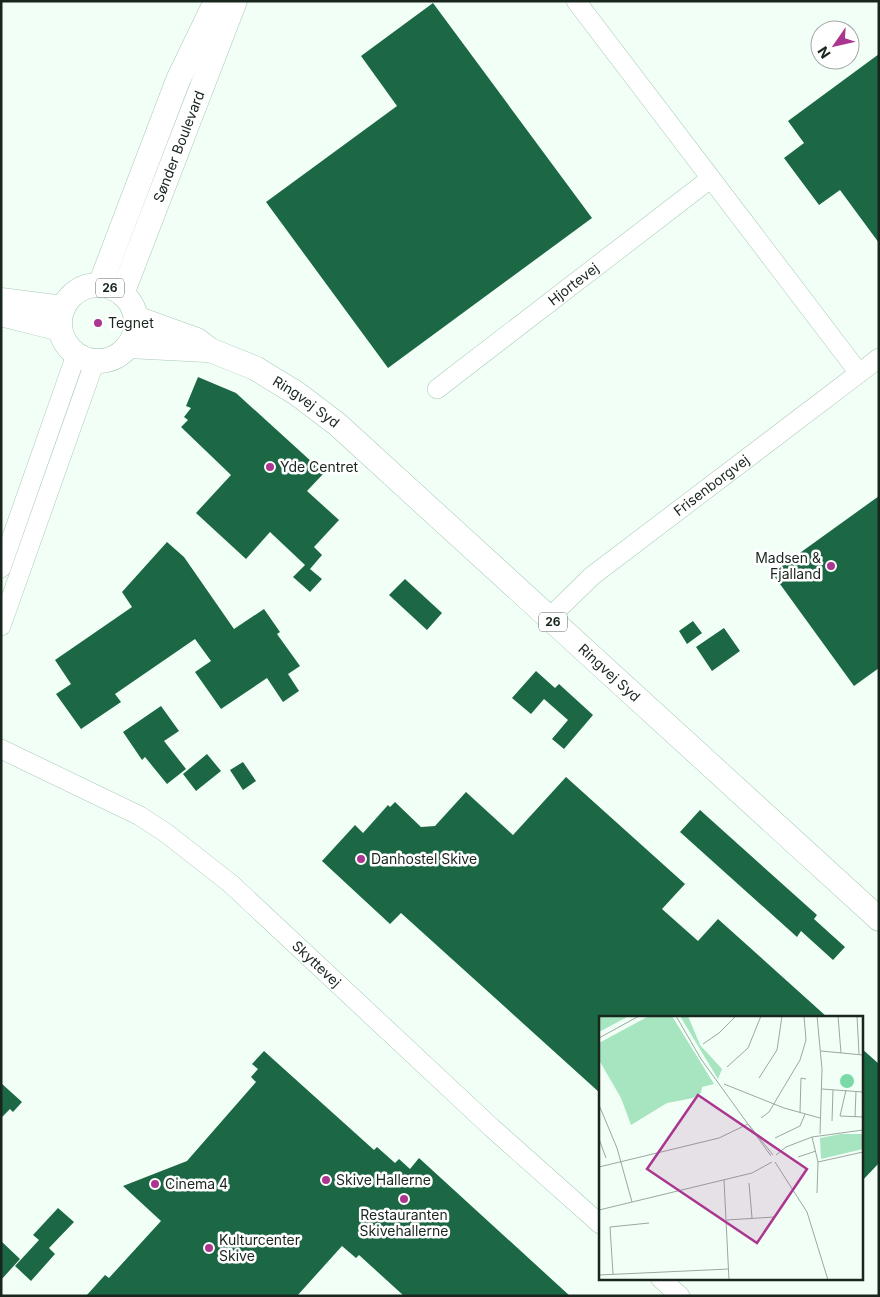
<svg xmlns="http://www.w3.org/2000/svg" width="880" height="1297" font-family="Inter,sans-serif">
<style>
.building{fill:#1c6845}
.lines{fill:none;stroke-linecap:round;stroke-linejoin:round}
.minor-casing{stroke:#a9cab6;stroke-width:20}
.major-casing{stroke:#a9cab6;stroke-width:25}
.minor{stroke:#fff;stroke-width:19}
.major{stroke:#fff;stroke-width:24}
.poi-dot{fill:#ab368f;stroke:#fff;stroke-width:2}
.labels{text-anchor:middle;stroke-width:5;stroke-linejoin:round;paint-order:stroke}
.shield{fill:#fff;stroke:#5e6762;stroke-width:1}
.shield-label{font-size:12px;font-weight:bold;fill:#19261e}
.street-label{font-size:14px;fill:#19261e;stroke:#fff}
.poi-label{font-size:14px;fill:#19261e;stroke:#fff;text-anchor:start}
.inset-road{fill:none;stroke:#9ba8a0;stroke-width:1}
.view{fill:#ab368f;fill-opacity:0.15;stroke:#ab368f;stroke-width:2.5}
.inset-edge{fill:none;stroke:#19261e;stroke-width:2.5}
</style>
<rect width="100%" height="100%" fill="#f1fff7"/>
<path class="building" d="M 433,3 L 592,218 L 388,368 L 266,202 L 397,106 L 361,56 Z
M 879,54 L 879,243 L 840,190 L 819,205 L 784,158 L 804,143 L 788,121 Z
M 198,377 L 236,393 L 324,473 L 307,491 L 339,520 L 314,547 L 322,555 L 310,569 L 322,579 L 310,592 L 293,577 L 305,565 L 270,532 L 246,559 L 196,513 L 231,475 L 181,427 L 188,420 L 184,417 L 191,408 L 186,406 Z
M 879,496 L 879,668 L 854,686 L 772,573 Z
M 167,542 L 184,557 L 234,629 L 264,609 L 280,632 L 277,634 L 300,666 L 288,674 L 299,691 L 283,702 L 267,678 L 221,709 L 195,672 L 211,661 L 195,639 L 115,694 L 121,702 L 81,729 L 56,694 L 71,684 L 55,660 L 132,607 L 122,592 Z
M 405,579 L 442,613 L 427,630 L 389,595 Z
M 693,621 L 702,633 L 687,644 L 679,631 Z
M 724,628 L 740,651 L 712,671 L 696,647 Z
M 536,671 L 555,688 L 559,684 L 593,715 L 564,749 L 552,739 L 568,720 L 544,699 L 531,714 L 512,698 Z
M 161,706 L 179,731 L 164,741 L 186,769 L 167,784 L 145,757 L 142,760 L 123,732 Z
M 207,754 L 221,771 L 196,791 L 183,774 Z
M 243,762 L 256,781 L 243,790 L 230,770 Z
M 566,777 L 685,884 L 662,909 L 698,941 L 718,919 L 827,1017 L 600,1017 L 600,1093 L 401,913 L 390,924 L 322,861 L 355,825 L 363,833 L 388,805 L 390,807 L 395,802 L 421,827 L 435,826 L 466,792 L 513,835 Z
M 700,810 L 817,915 L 814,919 L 845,947 L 833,960 L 801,931 L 797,937 L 680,832 Z
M 861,1048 L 879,1064 L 879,1163 L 861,1182 Z
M 264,1051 L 374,1150 L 377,1147 L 395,1163 L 399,1159 L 410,1169 L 419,1158 L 570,1296 L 404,1296 L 359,1255 L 356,1258 L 342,1246 L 297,1296 L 86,1296 L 105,1275 L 109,1278 L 161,1221 L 123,1186 L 187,1161 L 256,1082 L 251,1077 L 258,1069 L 252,1064 Z
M 1,1083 L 22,1102 L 13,1112 L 10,1109 L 1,1118 Z
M 58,1208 L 74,1222 L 49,1248 L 55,1254 L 31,1281 L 15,1266 L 39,1240 L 33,1235 Z
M 1,1241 L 20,1259 L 1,1280 Z"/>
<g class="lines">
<g class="minor-casing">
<g id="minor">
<path d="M 576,1 L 859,373"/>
<path id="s1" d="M 437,389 L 710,179"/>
<path d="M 1,568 L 76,355"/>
<path id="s2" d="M 549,618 L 592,576 L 879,358"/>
<path d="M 1,626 L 95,361"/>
<path id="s3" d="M 1,749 L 140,816 L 166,833 L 231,884 L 492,1128 L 600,1224"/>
<path d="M 660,1278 L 680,1296"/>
</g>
</g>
<g class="major-casing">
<g id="major">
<path d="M 100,285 L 178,80 L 216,1"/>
<circle cx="98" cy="323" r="38"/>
<path id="s4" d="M 122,294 L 235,1"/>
<path d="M 1,300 L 63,308"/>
<path d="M 1,314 L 60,329"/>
<path id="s5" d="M 136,318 L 197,340 L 210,350 L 255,368 L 296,393 L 337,424 L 879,919"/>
<path d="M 128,346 L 206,350"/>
</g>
</g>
<use href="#minor" class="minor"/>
<use href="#major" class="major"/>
</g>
<g class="poi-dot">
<circle cx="98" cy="323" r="5"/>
<circle cx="270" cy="467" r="5"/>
<circle cx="831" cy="566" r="5"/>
<circle cx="361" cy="859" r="5"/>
<circle cx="326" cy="1180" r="5"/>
<circle cx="155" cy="1184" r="5"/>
<circle cx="404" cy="1199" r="5"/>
<circle cx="209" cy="1248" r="5"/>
</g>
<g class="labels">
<g class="shield">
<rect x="96" y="278.5" width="28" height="19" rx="4"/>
<rect x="539" y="612.5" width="28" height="19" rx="4"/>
</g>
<g class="shield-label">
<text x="110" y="292">26</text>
<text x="553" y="626">26</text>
</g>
<g class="street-label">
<text dy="5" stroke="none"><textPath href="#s4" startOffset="158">Sønder Boulevard</textPath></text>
<text dy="5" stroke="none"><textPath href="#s1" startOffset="172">Hjortevej</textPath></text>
<text dy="5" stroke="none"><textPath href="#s5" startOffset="191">Ringvej Syd</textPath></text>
<text dy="5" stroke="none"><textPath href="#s2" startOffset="210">Frisenborgvej</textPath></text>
<text dy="5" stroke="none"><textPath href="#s5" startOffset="598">Ringvej Syd</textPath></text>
<text dy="5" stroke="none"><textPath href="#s3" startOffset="385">Skyttevej</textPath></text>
</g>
<g class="poi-label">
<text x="108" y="328">Tegnet</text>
<text x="280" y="472">Yde Centret</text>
<text x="821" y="563" text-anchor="end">Madsen &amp;<tspan x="821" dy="16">Fjalland</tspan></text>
<text x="371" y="864">Danhostel Skive</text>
<text x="336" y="1185">Skive Hallerne</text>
<text x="165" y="1189">Cinema 4</text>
<text x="404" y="1220" text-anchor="middle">Restauranten<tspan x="404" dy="16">Skivehallerne</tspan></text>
<text x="219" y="1245">Kulturcenter<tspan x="219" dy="16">Skive</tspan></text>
</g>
</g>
<g transform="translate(599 1016)">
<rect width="264" height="264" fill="#f1fff7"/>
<path d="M 0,0 L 30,0 L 0,16 ZM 50,0 L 73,0 L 115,68 L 103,71 L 102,77 L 94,82 L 68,87 L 32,109 L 22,82 L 0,44 L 0,27 ZM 81,0 L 89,0 L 101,29 L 123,53 L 119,63 ZM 242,118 L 264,118 L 264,133 L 222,143 L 221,122 Z" fill="#a7e4c0"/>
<path d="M241 65a7 7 0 1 1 14 0a7 7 0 1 1-14 0Z" fill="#7ad9a6"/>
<path class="inset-road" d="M 77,0 L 102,43 L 172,140M 218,0 L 223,53 L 221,118M 239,0 L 242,37M 258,0 L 260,38M 0,22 L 40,0M 104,28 L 120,17 L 137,0M 222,35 L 264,39M 128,51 L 149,32 L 162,0M 160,62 L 178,34 L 183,0M 125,68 L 185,92 L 221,102M 223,73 L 264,76M 247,74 L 241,100 L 264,101M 0,89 L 18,132 L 33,186M 201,96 L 202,62 L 207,63M 256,101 L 257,75M 162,102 L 170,96 L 201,44 L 207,24 L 205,0M 233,105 L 234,74M 150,109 L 174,139M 213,121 L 219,146 L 218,177M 176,122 L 201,110 L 206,98M 0,123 L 7,142M 177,139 L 187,131 L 213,121 L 264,114M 199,141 L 217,135M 176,146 L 208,196 L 229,264M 219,146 L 264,136M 0,151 L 120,122 L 149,108M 125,164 L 130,264M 150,167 L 153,202M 0,194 L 153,157 L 173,146M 128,204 L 175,201M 14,258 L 11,211 L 50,207M 0,259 L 130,253"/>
<path class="view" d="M 99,79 L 208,153 L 158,227 L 48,153 Z"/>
<rect width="264" height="264" class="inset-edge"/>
</g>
<rect width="880" height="1297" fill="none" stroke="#19261e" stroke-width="5"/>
<g transform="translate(835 45) rotate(236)"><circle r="24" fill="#ffffff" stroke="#a3a8a5"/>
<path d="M0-4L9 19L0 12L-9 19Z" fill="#ab368f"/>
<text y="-8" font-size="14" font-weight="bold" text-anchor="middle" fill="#19261e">N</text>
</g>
</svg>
